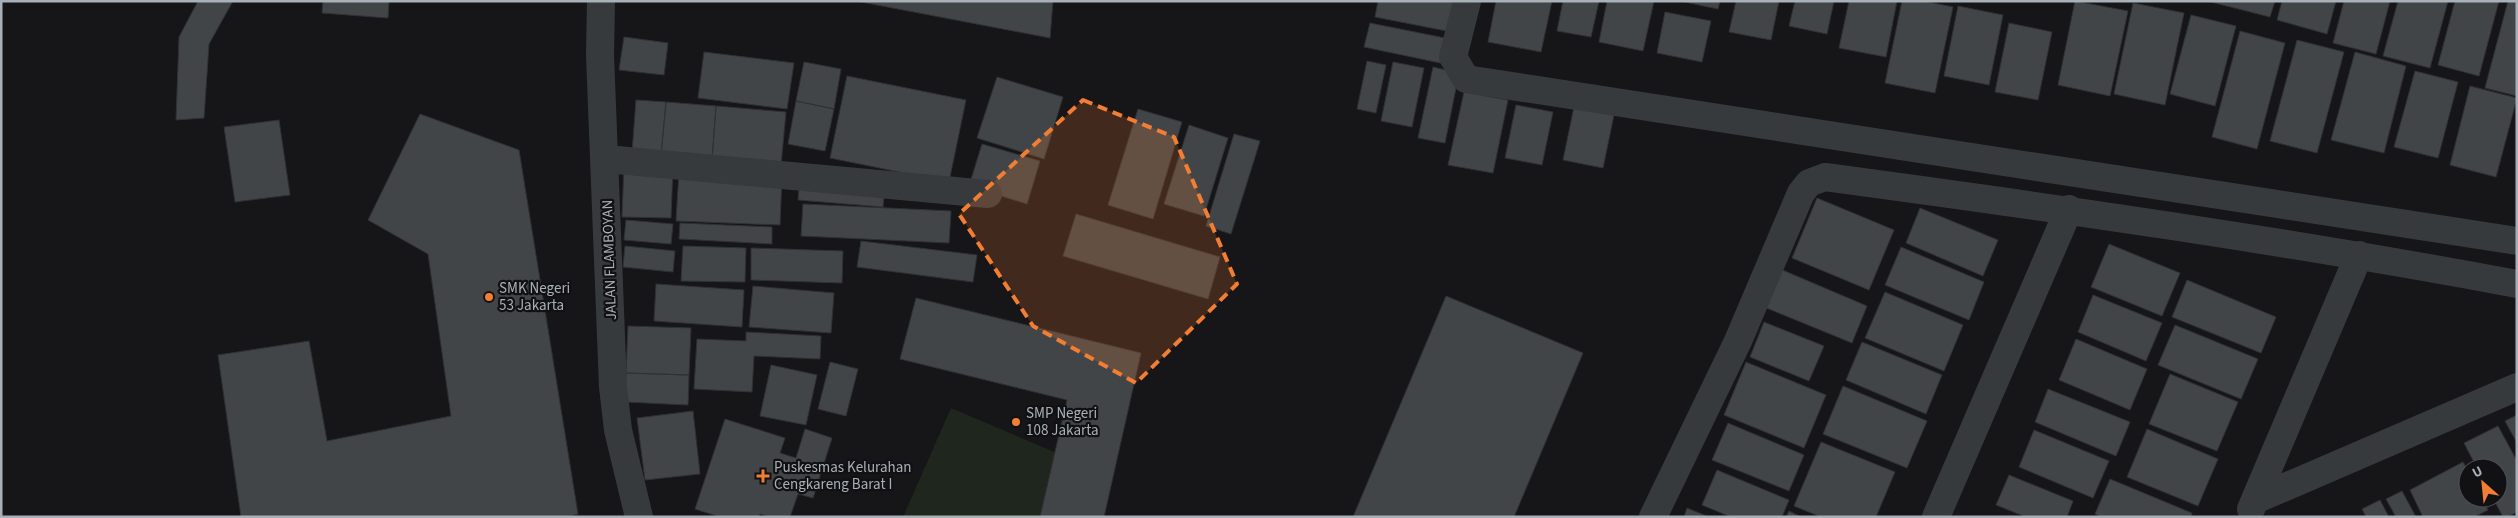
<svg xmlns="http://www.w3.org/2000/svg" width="2518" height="518" font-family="'Source Sans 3',sans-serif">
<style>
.green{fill:#1f261e}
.building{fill:#424548;stroke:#303134}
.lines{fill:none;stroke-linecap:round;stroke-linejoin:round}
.minor{stroke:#373a3d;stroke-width:28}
.marked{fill:#f27e34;fill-opacity:0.2;stroke:#f27e34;stroke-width:4;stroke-dasharray:10 6;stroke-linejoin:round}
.poi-dot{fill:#f27e34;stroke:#111113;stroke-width:2}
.labels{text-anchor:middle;stroke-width:4.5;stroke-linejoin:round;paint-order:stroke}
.street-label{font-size:15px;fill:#a8b1b8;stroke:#111113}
.poi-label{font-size:15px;fill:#a8b1b8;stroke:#111113;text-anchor:start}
</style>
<rect width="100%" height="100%" fill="#161618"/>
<path class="green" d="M 951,408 L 1073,460 L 1049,517 L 903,517 Z"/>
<path class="building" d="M 198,1 L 233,1 L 209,44 L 204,118 L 176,120 L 179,37 Z
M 323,1 L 389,1 L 388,18 L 322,13 Z
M 856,1 L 1053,1 L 1050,38 Z
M 1378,1 L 1464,1 L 1457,33 L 1375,17 Z
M 1496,1 L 1552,1 L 1541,52 L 1488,42 Z
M 1563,1 L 1599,1 L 1591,37 L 1557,31 Z
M 1607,1 L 1654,1 L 1643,51 L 1599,42 Z
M 1680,1 L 1720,1 L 1718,9 Z
M 1736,1 L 1779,1 L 1771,40 L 1729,32 Z
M 1795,1 L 1834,1 L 1827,34 L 1789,26 Z
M 1849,1 L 1897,1 L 1886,57 L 1839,48 Z
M 1902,1 L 1924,1 L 1953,7 L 1935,93 L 1885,83 Z
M 2075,1 L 2128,11 L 2110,96 L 2058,85 Z
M 2207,1 L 2275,1 L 2270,17 Z
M 2282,1 L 2336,1 L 2327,34 L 2277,20 Z
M 2344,1 L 2390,1 L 2376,54 L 2333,43 Z
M 2398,1 L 2448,1 L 2430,68 L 2383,56 Z
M 2455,1 L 2499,1 L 2479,76 L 2438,65 Z
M 2508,1 L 2517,1 L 2517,96 L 2485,88 Z
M 2133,3 L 2184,13 L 2165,105 L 2114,94 Z
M 1958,6 L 2003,15 L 1989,85 L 1944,76 Z
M 1665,12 L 1711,21 L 1702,62 L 1657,53 Z
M 2191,15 L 2236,26 L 2215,106 L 2170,94 Z
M 1370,23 L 1450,39 L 1445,64 L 1364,47 Z
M 2009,23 L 2052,32 L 2038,100 L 1995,92 Z
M 2240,31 L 2285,43 L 2257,149 L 2212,137 Z
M 624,37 L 668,43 L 664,75 L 619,70 Z
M 2297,40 L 2344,52 L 2317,153 L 2270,141 Z
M 704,52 L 794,63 L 787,109 L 698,98 Z
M 2355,52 L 2406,66 L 2384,153 L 2331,140 Z
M 1367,61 L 1386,65 L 1376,113 L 1357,109 Z
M 804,62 L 841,69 L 834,109 L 796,101 Z
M 1393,62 L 1424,68 L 1412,127 L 1381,121 Z
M 1433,67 L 1459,73 L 1445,143 L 1418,138 Z
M 2415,71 L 2458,82 L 2438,158 L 2394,147 Z
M 847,76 L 966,100 L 949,182 L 830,158 Z
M 997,77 L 1063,97 L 1044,159 L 977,138 Z
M 2470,86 L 2517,98 L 2496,177 L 2450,165 Z
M 1464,92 L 1508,100 L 1493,173 L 1448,165 Z
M 636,100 L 666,102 L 661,155 L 632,153 Z
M 796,101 L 834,109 L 825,151 L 788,144 Z
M 666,102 L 716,106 L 712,160 L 661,155 Z
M 1575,102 L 1615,110 L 1603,168 L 1563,160 Z
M 1516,105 L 1553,112 L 1542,165 L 1505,158 Z
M 716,106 L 786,112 L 781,165 L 712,160 Z
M 1138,109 L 1182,122 L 1153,219 L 1108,205 Z
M 420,114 L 519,150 L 578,514 L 567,517 L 241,517 L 218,355 L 309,341 L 327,441 L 451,416 L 428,254 L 368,220 Z
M 279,120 L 290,195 L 235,202 L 224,127 Z
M 1189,125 L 1228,138 L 1204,216 L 1164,204 Z
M 1234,134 L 1260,141 L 1231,234 L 1206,226 Z
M 982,144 L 1040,161 L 1027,204 L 969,186 Z
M 624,165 L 673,166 L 671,218 L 622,217 Z
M 679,172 L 782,176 L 780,225 L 676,221 Z
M 800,178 L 885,185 L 883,207 L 798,200 Z
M 1817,198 L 1894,230 L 1869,290 L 1792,258 Z
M 803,204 L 951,211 L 949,243 L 801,236 Z
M 1920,208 L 1998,240 L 1983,276 L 1906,243 Z
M 1076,214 L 1220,257 L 1208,299 L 1063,256 Z
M 626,220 L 673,224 L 671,244 L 624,240 Z
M 680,223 L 772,227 L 772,244 L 679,239 Z
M 861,241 L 977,255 L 973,282 L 857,267 Z
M 2109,244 L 2180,273 L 2162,316 L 2091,287 Z
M 625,246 L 675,251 L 673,272 L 623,267 Z
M 683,246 L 746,248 L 745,282 L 681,281 Z
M 1901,247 L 1984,282 L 1969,320 L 1885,285 Z
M 751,248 L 843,251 L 842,283 L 751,280 Z
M 1780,269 L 1867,306 L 1852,343 L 1764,307 Z
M 2187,280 L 2276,317 L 2261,353 L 2172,317 Z
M 656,284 L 744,290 L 742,327 L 654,321 Z
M 753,286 L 834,293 L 831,333 L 749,327 Z
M 1885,292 L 1963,325 L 1944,371 L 1865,338 Z
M 2093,295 L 2162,323 L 2146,361 L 2078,332 Z
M 1446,296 L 1583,353 L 1514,517 L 1353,517 Z
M 916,298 L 1141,353 L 1104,517 L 1040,517 L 1067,400 L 900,359 Z
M 1764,322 L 1824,346 L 1809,381 L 1750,357 Z
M 2175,325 L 2258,359 L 2241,399 L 2158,365 Z
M 628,326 L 691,328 L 689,375 L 626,373 Z
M 746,332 L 821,336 L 820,359 L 754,356 L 752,392 L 694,389 L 697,339 L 746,341 Z
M 2076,339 L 2147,369 L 2130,410 L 2059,380 Z
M 1862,342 L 1942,375 L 1926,414 L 1846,380 Z
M 830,362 L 858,369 L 846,416 L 818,409 Z
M 1746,362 L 1826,395 L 1804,448 L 1724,415 Z
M 771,365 L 817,375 L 806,425 L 760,416 Z
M 626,373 L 689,375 L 688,405 L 625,402 Z
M 2170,374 L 2238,402 L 2217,451 L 2149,424 Z
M 1843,386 L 1927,421 L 1907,468 L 1823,434 Z
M 2048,389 L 2130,422 L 2116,456 L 2035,422 Z
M 693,411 L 700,474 L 645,480 L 637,418 Z
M 2517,415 L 2517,443 L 2505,421 Z
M 725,419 L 785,438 L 780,453 L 796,458 L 805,429 L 832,438 L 813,498 L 798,494 L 790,517 L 771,517 L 760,514 L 759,517 L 720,517 L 695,509 Z
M 1728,423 L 1804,455 L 1789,491 L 1712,460 Z
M 2498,426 L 2517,461 L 2517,512 L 2508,517 L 2503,517 L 2493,498 L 2498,498 L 2498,468 L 2477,468 L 2464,443 Z
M 2147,429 L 2218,459 L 2198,506 L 2127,477 Z
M 2034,430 L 2109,461 L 2093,498 L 2019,467 Z
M 1821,442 L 1895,472 L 1876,517 L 1821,517 L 1794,506 Z
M 2463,462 L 2468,471 L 2468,498 L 2482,498 L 2488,510 L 2474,517 L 2423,517 L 2410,490 Z
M 1717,470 L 1789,500 L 1782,517 L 1731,517 L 1702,505 Z
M 2009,475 L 2073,501 L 2067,517 L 2026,517 L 1996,505 Z
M 2110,479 L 2192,513 L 2191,517 L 2101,517 L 2095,514 Z
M 2402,491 L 2416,517 L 2396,517 L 2386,499 Z
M 2380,500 L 2389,517 L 2366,517 L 2362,509 Z
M 1687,508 L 1709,517 L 1684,517 Z
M 1789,511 L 1801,517 L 1786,517 Z"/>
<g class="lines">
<path class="minor" d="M 601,1 L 600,55 L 613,387 L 618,430 L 639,517
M 1467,1 L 1453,57 L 1466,79 L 2517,241
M 606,159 L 988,194
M 2255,500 L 2517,387
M 2251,509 L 2359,255
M 1653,517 L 1738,341 L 1801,193 L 1809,183 L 1825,177 C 2056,208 2287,241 2517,284
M 1936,517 L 2069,209"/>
</g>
<path class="marked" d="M 1083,100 L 1174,137 L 1237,284 L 1136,383 L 1033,326 L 959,214 Z"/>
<g class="poi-dot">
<circle cx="489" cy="297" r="5"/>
<circle cx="1016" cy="422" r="5"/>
<path d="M760.5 468.5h5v5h5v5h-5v5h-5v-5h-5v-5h5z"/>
</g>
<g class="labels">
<g class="street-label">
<text transform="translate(609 260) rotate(-92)" y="5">JALAN FLAMBOYAN</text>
</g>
<g class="poi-label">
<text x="499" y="293">SMK Negeri<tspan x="499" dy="17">53 Jakarta</tspan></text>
<text x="1026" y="418">SMP Negeri<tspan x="1026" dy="17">108 Jakarta</tspan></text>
<text x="774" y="472">Puskesmas Kelurahan<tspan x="774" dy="17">Cengkareng Barat I</tspan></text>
</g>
</g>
<rect width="2518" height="518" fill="none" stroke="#a8b1b8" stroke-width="5"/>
<g transform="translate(2483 483) rotate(333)"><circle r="24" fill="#111113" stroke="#4d5155"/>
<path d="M0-4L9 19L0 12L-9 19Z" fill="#f27e34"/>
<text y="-8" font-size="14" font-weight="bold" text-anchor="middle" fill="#a8b1b8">U</text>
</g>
</svg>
